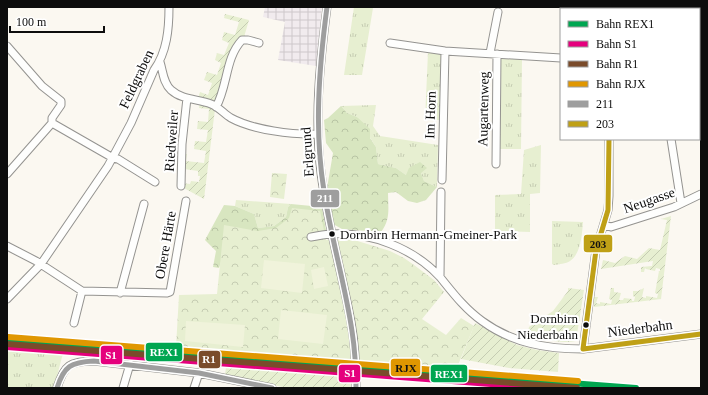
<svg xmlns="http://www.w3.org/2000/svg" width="708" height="395" font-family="Georgia,serif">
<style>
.industrial{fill:url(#industrial-grid)}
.grass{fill:url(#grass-tufts)}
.forest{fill:url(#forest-crowns)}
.park{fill:url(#park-crowns)}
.garden{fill:url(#garden-furrows)}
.pitch{fill:#f0f3db}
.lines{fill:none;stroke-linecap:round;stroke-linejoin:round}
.street-casing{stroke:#949390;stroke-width:9}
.street{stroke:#fefefd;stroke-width:7}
.bus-1-casing{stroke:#fff;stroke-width:8}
.bus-2-casing{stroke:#fff;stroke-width:8}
.bus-1{stroke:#9e9e9e;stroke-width:5}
.bus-2{stroke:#bfa016;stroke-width:5}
.rail-1-casing{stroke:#fff;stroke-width:9}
.rail-2-casing{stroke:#fff;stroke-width:9}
.rail-3-casing{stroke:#fff;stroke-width:9}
.rail-4-casing{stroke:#fff;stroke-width:9}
.rail-1{stroke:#00a651;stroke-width:6}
.rail-2{stroke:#e5007d;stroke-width:6}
.rail-3{stroke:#7a4b2a;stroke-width:6}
.rail-4{stroke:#e09701;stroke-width:6}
.bus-dot{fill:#0d0d0d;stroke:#fff;stroke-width:1.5}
.labels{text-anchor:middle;stroke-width:4;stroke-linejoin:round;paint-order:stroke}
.bus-label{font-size:13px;fill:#0d0d0d;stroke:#fff;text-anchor:start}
.street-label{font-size:14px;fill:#0d0d0d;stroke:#fff}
.line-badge{stroke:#fff;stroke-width:1.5}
.badge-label{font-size:11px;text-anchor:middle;font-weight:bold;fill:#fff}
.pale-badge-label{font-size:11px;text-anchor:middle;font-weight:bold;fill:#111}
</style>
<defs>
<pattern id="industrial-grid" width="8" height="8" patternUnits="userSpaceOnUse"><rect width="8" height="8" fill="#f1ebee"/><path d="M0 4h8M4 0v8" fill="none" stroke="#cdc8cb"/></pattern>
<pattern id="grass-tufts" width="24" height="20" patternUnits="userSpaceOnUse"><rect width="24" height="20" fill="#e7efd1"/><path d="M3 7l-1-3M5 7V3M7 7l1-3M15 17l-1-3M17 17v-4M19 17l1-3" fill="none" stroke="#c5ccb2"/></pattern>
<pattern id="forest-crowns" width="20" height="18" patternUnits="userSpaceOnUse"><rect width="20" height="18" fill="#d8e6c0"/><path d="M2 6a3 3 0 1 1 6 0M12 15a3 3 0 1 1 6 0" fill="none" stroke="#b8c4a4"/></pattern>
<pattern id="park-crowns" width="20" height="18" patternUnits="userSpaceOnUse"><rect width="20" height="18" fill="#e7efd1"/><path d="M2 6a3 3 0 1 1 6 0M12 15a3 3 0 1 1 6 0" fill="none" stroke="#c5ccb2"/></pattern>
<pattern id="garden-furrows" width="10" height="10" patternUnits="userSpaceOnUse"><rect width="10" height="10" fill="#e7efd1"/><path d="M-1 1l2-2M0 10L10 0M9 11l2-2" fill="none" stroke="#c5ccb2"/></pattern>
</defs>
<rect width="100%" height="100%" fill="#fbf8f1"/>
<path class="industrial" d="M 265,7 L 322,7 L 316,66 L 278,60 L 285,22 L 263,17 Z"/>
<path class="grass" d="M 354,7 L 376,7 L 373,8 L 362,75 L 344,75 Z
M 428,52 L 443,54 L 440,120 L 425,120 Z
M 503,57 L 522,58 L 521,149 L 497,149 L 499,60 Z
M 376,105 L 373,126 L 380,136 L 438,145 L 437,187 L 424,181 L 421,173 L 406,175 L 396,168 L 378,164 L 376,147 L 357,117 L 347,113 L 341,106 Z
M 541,145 L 540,193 L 530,194 L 530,232 L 495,231 L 495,195 L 521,194 L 524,150 Z
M 236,200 L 291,204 L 288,207 L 286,217 L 274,226 L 258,228 L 254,214 L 235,206 Z
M 552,221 L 583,222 C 582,234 581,254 570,261 C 566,264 559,264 554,265 L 552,264 Z
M 7,348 L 63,353 L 54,388 L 7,387 Z"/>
<path class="forest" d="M 341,106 L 347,113 L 357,117 L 370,129 L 370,138 L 376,147 L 378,164 L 396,168 L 406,175 L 409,168 L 420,162 L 427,168 L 421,173 L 424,181 L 437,187 L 426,200 L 417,203 L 408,201 L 396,192 L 388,193 C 388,207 391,219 381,232 L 342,229 L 333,224 L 327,188 L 333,153 L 326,143 L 324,120 L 328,118 Z
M 291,204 L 322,207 L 326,230 L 223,256 L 219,268 L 213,267 L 216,251 L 205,240 L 224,205 L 235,206 L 254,214 L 258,228 L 274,226 L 286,217 L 288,207 Z"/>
<path class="park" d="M 272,173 L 287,174 L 284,199 L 270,197 Z
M 292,208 L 320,211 L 326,240 L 351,239 L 390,251 L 404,258 L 414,265 L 434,280 L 444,292 L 422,319 L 446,335 L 461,318 L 474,326 L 456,370 L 176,347 L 179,295 L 217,294 L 224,225 L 258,231 L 276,228 L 289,218 Z"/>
<path class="garden" d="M 225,14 L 249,20 L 244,37 L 216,102 L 198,98 L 200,92 L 208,95 L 212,83 L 204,80 L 207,72 L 217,75 L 221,63 L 215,60 L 217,53 L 224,55 L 229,43 L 222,40 L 224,32 L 235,35 L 239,22 L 224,18 Z
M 200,103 L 215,109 L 204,199 L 182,187 L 182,183 L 190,184 L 191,181 L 199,182 L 200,176 L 198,176 L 198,171 L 184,169 L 183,154 L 187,154 L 186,161 L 204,163 L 206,151 L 194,149 L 195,141 L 206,142 L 208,130 L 197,129 L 198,121 L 208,122 L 209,109 L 199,108 Z
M 671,216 L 661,299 L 594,307 L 594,297 L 598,297 L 596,303 L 600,304 L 600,302 L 611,304 L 612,300 L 609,299 L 611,288 L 614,288 L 614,292 L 621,293 L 619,300 L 623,300 L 624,298 L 632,299 L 632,301 L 634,301 L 635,297 L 633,296 L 633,291 L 638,291 L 644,288 L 642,297 L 646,298 L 646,296 L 657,298 L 658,294 L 655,293 L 659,271 L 660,271 L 660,269 L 656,268 L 655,271 L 646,269 L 645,268 L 644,272 L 641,272 L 641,267 L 652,266 L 653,261 L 601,269 L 603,260 L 615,263 L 625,256 L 637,259 L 649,248 L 660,250 L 667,220 L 661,219 Z
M 568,288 L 584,290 L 576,341 C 560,344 543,339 527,336 L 529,327 L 553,311 L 568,291 Z
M 475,323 L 517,345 L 537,350 L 559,353 L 558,372 L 509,368 L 461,359 Z
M 226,367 L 350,375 L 351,388 L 287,388 L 225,375 Z"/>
<path class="pitch" d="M 264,260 L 305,264 L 302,293 L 261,288 Z
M 324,267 L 328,286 L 314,289 L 311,270 Z
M 281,310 L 327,315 L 323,344 L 278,339 Z
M 186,321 L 245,325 L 243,347 L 185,341 Z"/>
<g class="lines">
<g class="street-casing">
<path id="street" d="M 327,7 C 320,62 314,117 321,173 C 327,223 342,272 351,322 C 355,344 356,366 356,388
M 604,7 L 604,9
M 655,7 L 655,9
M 390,43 L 445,51 L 561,58
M 7,46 L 42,86 L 61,101 L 61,105 L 52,118 L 52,123 L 7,174
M 490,53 L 498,12
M 160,62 C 163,71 163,83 171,90 C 182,100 198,99 211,104 C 219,107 224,114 231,118 C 253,130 293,135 318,134
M 216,107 C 228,86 225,58 242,40 L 248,40 L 259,43
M 52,123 L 113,158 L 118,159 L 155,182
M 671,139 L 681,203
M 496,164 L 497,54
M 442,180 L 445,51
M 181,186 L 182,144 L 187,98
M 604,225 L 611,227 L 674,207 L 701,194
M 311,237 C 318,236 325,234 332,234 C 371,232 413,248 440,277 C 453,293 465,309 482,321 C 512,343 546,349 583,349 L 701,334
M 7,246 L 36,261 L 82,291 L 167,293 L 170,292 L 186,201
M 440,277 L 441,192
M 120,293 L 144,204
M 7,299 L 41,264 L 108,166 L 131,123 L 154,70 C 167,52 169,29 169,7
M 74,323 L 82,291
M 583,349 L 596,250 L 608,210 L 609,196 L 609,139
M 57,388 C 64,365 70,361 94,361 L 199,373 L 272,388
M 123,388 L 130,364
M 194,388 L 199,373"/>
</g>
<use href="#street" class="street"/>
<g class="bus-1-casing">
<path id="bus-1" d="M 327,7 C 319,68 314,130 324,191 C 331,238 345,284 352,331 C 355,350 356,369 356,388
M 57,388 C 64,366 71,362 94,361 L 199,373 L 272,388"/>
</g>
<g class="bus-2-casing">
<path id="bus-2" d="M 583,349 L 596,250 L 608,210 L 609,139
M 583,349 L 701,334"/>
</g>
<use href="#bus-1" class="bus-1"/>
<use href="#bus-2" class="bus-2"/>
<g class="rail-1-casing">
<path id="rail-1" d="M 7,340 L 636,388"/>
</g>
<g class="rail-2-casing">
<path id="rail-2" d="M 7,347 L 544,388"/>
</g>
<g class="rail-3-casing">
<path id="rail-3" d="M 7,344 L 577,388"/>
</g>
<g class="rail-4-casing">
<path id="rail-4" d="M 8,337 L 578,381"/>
</g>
<use href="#rail-1" class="rail-1"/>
<use href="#rail-2" class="rail-2"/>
<use href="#rail-3" class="rail-3"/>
<use href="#rail-4" class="rail-4"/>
</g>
<g class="bus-dot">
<circle cx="332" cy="234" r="3.5"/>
<circle cx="586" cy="325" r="3.5"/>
</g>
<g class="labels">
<g class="bus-label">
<text x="340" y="239">Dornbirn Hermann-Gmeiner-Park</text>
<text x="578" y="323" text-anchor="end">Dornbirn<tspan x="578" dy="16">Niederbahn</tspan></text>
</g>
<g class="street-label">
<text transform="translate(136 79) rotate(-65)" y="5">Feldgraben</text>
<text transform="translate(483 109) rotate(-89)" y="5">Augartenweg</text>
<text transform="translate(430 115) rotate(-88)" y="5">Im Horn</text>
<text transform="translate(171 141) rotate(-86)" y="5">Riedweiler</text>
<text transform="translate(307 152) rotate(-94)" y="5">Erlgrund</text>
<text transform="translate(649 200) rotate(-19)" y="5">Neugasse</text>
<text transform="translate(165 245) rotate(-80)" y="5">Obere Härte</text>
<text transform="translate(640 328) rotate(-7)" y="5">Niederbahn</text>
</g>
</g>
<g class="line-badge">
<rect x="310" y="189" width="30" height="19" rx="4" fill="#9e9e9e"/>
<rect x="583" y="234" width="30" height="19" rx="4" fill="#bfa016"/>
<rect x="145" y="342" width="38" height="20" rx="4" fill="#00a651"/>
<rect x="100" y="345" width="23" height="20" rx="4" fill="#e5007d"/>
<rect x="198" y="350" width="23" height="19" rx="4" fill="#7a4b2a"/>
<rect x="390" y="358" width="31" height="19" rx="4" fill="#e09701"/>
<rect x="338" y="364" width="23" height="19" rx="4" fill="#e5007d"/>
<rect x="430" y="364" width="38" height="19" rx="4" fill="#00a651"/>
</g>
<g class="badge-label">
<text x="325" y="202">211</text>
<text x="164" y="356">REX1</text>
<text x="111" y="359">S1</text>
<text x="209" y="363">R1</text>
<text x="350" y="377">S1</text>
<text x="449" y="378">REX1</text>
</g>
<g class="pale-badge-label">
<text x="598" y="248">203</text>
<text x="406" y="372">RJX</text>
</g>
<rect width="708" height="395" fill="none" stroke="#0d0d0d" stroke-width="16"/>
<rect x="560" y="8" width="140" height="132" fill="#ffffff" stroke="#9e9e9e"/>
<rect x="568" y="21" width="20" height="6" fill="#00a651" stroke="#9e9e9e"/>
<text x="596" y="28" font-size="12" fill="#0d0d0d">Bahn REX1</text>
<rect x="568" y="41" width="20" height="6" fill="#e5007d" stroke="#9e9e9e"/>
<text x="596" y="48" font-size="12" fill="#0d0d0d">Bahn S1</text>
<rect x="568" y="61" width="20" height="6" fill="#7a4b2a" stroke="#9e9e9e"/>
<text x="596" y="68" font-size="12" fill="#0d0d0d">Bahn R1</text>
<rect x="568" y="81" width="20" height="6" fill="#e09701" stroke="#9e9e9e"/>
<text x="596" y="88" font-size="12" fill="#0d0d0d">Bahn RJX</text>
<rect x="568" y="101" width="20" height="6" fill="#9e9e9e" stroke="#9e9e9e"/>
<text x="596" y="108" font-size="12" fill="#0d0d0d">211</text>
<rect x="568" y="121" width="20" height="6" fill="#bfa016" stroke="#9e9e9e"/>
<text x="596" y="128" font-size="12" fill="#0d0d0d">203</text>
<path d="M10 26v6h94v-6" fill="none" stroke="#0d0d0d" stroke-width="2"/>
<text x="16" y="26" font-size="12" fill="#0d0d0d" stroke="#ffffff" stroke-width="3" paint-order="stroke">100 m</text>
</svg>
